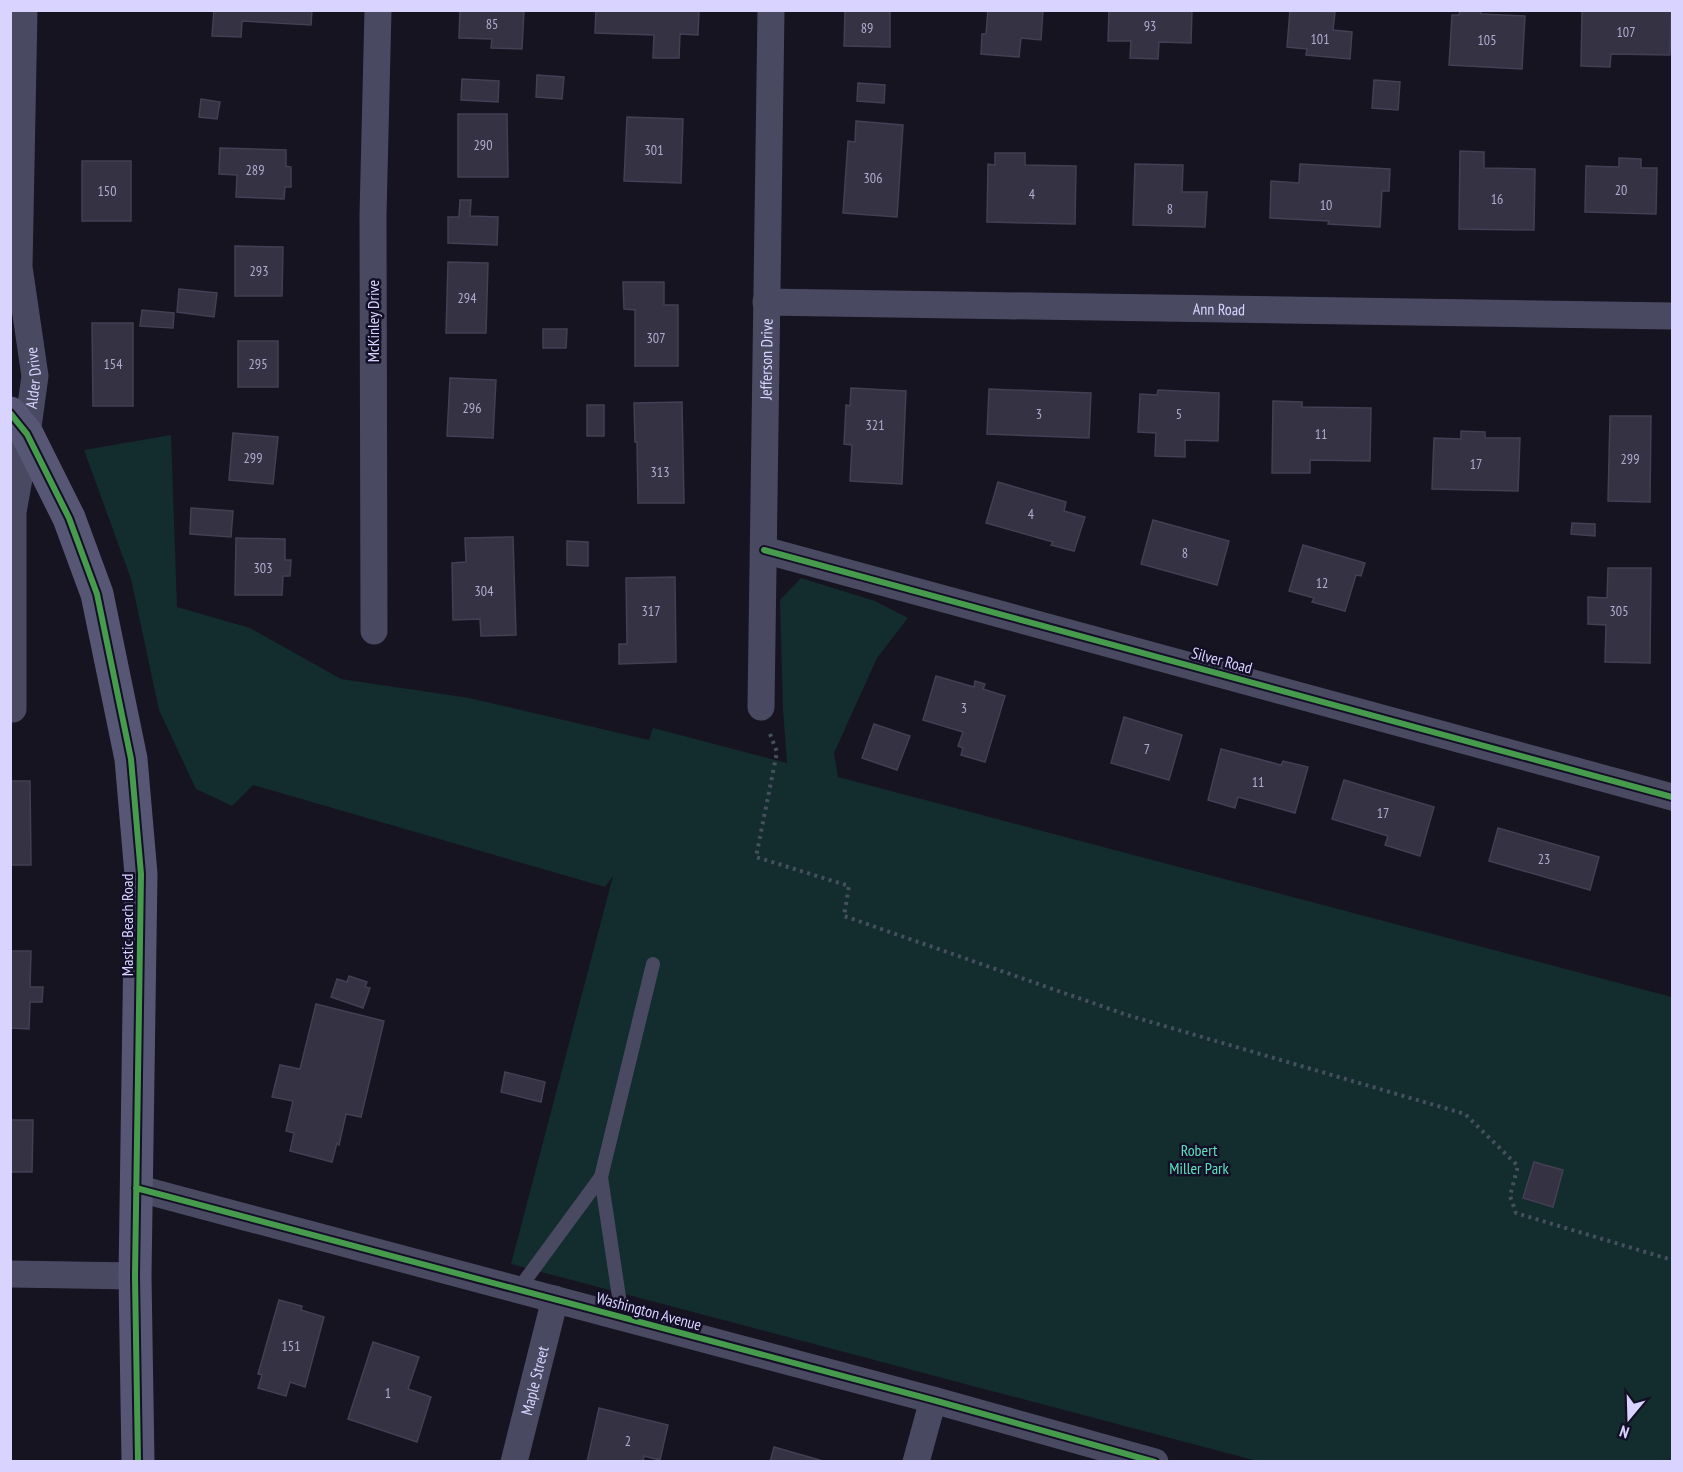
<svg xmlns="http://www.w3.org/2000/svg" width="1683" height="1472" font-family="'PT Sans Narrow',sans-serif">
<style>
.green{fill:#132c2d}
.building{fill:#343243;stroke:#433f54;stroke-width:1.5}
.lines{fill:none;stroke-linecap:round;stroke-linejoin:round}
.path{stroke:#44505f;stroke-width:4;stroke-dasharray:3 4.5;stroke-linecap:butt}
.lane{stroke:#4a4962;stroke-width:14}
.street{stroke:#4a4962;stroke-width:27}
.secondary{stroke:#575674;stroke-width:33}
.cycleway-casing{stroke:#130f26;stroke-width:10}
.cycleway{stroke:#469c4c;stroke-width:6}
.labels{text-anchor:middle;stroke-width:5;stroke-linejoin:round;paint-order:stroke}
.number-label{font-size:14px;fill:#b0acd0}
.street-label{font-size:16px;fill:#d9d4ff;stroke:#130f26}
.park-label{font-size:16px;fill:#5fe0c0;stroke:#130f26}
</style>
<rect width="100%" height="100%" fill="#161421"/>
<path class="green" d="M 171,435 L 177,607 L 250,628 L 341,679 L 469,698 L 649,740 L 653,728 L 787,763 L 783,710 L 780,600 L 801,578 L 875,601 L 908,618 L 877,658 L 834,753 L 838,777 L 1672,997 L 1672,1461 L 1257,1461 L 511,1264 L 613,876 L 605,887 L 253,785 L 232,806 L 196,789 L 159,710 L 131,579 L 84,450 Z"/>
<path class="building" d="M 214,10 L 312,10 L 311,25 L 242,21 L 241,37 L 212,36 Z
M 460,10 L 524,10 L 522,49 L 491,48 L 492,39 L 459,38 Z
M 596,10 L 699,10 L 698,35 L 680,34 L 679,58 L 653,58 L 654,35 L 595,33 Z
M 845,10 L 890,10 L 890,47 L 844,46 Z
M 988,10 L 1043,10 L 1041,40 L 1021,38 L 1019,57 L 981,54 L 982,34 L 986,34 Z
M 1109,10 L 1192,10 L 1191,43 L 1159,42 L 1158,59 L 1130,58 L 1131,41 L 1108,41 Z
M 1290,10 L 1335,12 L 1333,30 L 1352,32 L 1350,59 L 1306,55 L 1307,49 L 1287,47 Z
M 1460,10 L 1481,10 L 1481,14 L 1525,16 L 1522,69 L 1449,65 L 1452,15 L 1459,15 Z
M 1582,10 L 1671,10 L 1670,55 L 1611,54 L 1610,67 L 1581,66 Z
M 537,75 L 564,77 L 562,99 L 536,97 Z
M 462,79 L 499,81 L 498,102 L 461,100 Z
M 1374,80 L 1400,82 L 1398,110 L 1372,108 Z
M 858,83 L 885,85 L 884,103 L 857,101 Z
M 201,99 L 220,102 L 217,119 L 199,117 Z
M 458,114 L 507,114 L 508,177 L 458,177 Z
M 627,117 L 683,119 L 681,183 L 624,181 Z
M 856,121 L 903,125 L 897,217 L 843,213 L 848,141 L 855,142 Z
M 220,148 L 286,150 L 286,166 L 291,167 L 291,187 L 285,187 L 284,199 L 236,197 L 237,175 L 219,174 Z
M 1460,151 L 1484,152 L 1484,168 L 1535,169 L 1534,230 L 1459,229 Z
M 995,153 L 1025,153 L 1025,165 L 1076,166 L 1075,224 L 987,222 L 988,164 L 995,165 Z
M 1619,158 L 1641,159 L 1641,168 L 1657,168 L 1656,214 L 1585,212 L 1586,166 L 1619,167 Z
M 82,161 L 131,161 L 131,221 L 82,221 Z
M 1135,164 L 1183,165 L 1182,192 L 1207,192 L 1205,227 L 1133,225 Z
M 1300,164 L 1390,169 L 1389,191 L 1382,191 L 1380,227 L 1328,224 L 1329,221 L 1270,218 L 1271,181 L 1299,183 Z
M 460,200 L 471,200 L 470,216 L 498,217 L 497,245 L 448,243 L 448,217 L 459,217 Z
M 235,246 L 283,247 L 282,296 L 235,296 Z
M 448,262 L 488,263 L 486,333 L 446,333 Z
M 623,282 L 664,282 L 664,305 L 678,305 L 678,366 L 635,366 L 635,310 L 624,309 Z
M 179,289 L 217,293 L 214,317 L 177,312 Z
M 142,310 L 174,313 L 173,328 L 140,326 Z
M 92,323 L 133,323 L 133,406 L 93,406 Z
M 543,329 L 567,329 L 566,348 L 543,348 Z
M 238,341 L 278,341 L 278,387 L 238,387 Z
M 450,378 L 496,380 L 493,438 L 447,436 Z
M 851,388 L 906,391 L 902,484 L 850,481 L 852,445 L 844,444 L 846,405 L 850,406 Z
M 989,389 L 1091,393 L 1089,438 L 987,434 Z
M 1158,390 L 1219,393 L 1218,441 L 1185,440 L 1185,457 L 1155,456 L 1156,433 L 1138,432 L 1140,394 L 1157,395 Z
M 1273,401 L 1302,402 L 1302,407 L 1371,408 L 1370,461 L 1310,460 L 1310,473 L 1272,473 Z
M 682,402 L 684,503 L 638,503 L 637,442 L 635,442 L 634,403 Z
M 587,405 L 604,405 L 604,436 L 587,436 Z
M 1610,416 L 1651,416 L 1650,502 L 1608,501 Z
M 1461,431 L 1485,432 L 1485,438 L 1520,438 L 1518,491 L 1432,489 L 1434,438 L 1461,439 Z
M 233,433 L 278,437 L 273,484 L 229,480 Z
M 998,482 L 1066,502 L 1064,511 L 1085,517 L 1074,551 L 1051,545 L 1053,542 L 986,523 Z
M 191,508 L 233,511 L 231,537 L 190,534 Z
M 1153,520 L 1229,541 L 1217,585 L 1141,564 Z
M 1572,523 L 1595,524 L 1595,536 L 1571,534 Z
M 513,537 L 516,635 L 481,636 L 480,619 L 453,620 L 452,563 L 466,562 L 465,538 Z
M 236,538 L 285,539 L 285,560 L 291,560 L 290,576 L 283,576 L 282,595 L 235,595 Z
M 567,541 L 588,542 L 588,566 L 567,565 Z
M 1303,545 L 1365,563 L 1361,576 L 1356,575 L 1345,611 L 1312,602 L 1314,598 L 1289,591 Z
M 1608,568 L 1651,568 L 1650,663 L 1605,662 L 1606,625 L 1588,624 L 1588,597 L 1607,598 Z
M 675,577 L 676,662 L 619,664 L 619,644 L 627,644 L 626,578 Z
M 936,676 L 974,687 L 975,681 L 985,684 L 983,689 L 1005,696 L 985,762 L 961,755 L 963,748 L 958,746 L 963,732 L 923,720 Z
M 1124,717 L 1182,735 L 1169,780 L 1111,763 Z
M 874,724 L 910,736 L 897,770 L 862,758 Z
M 1221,749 L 1281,765 L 1283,761 L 1308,767 L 1295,813 L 1238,797 L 1235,808 L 1208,800 Z
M 1344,780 L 1434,807 L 1420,856 L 1385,845 L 1388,836 L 1332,819 Z
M 10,781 L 30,781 L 31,865 L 10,865 Z
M 1498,828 L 1599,857 L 1590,890 L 1489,861 Z
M 10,951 L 31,951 L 30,987 L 43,987 L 42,1002 L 30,1002 L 29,1029 L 10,1028 Z
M 349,976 L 367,982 L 365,987 L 370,988 L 363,1008 L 331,997 L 337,979 L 347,982 Z
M 316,1004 L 384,1021 L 361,1117 L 346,1114 L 339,1145 L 337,1143 L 332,1162 L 290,1151 L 294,1133 L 286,1131 L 293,1101 L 272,1097 L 280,1065 L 300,1069 Z
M 505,1072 L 545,1082 L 541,1102 L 501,1092 Z
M 10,1120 L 33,1120 L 32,1172 L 10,1172 Z
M 1534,1162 L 1563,1170 L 1553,1207 L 1523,1198 Z
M 279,1300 L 302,1306 L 301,1310 L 324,1317 L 305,1387 L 290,1382 L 286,1396 L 258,1388 L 262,1375 L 258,1374 Z
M 373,1342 L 419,1357 L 408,1389 L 431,1397 L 417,1442 L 348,1419 Z
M 599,1408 L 668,1425 L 660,1460 L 644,1456 L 643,1462 L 587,1462 Z
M 774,1447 L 823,1461 L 770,1462 Z"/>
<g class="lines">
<path class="path" d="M 770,734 L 777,752 L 756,857 L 849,886 L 844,916 L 1127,1015 L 1465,1114 L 1518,1166 L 1510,1196 L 1516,1213 L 1672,1260"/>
<path class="lane" d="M 518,1290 L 601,1177
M 622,1317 L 601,1177 L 653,964"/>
<g class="street">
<path id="s1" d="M 766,302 L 1672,316"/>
<path d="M 764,550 L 1672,797"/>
<path d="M 374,631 L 373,215 L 378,10"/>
<path id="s2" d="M 761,707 L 771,10"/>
<path id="s3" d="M 13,709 L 13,512 L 27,434 L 35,376 L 19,267 L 24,10"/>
<path d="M 136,1188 L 933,1400 L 1155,1462"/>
<path d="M 10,1274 L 135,1276"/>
<path id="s4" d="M 514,1462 L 555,1299"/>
<path d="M 916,1462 L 933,1400"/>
</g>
<path class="secondary" d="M 10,413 L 27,434 L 69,518 L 97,594 L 131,759 L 141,874 L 135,1276 L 138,1462"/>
<g class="cycleway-casing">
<path id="cycleway" d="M 10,413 L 27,434 L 69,518 L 97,594 L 131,759 L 141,874 L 135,1276 L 138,1462
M 764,550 L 1672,797
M 136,1188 L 933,1400 L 1155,1462"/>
</g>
<use href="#cycleway" class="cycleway"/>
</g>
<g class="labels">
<g class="number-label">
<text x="492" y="29">85</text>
<text x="1150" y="31">93</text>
<text x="867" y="33">89</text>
<text x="1626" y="37">107</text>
<text x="1320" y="44">101</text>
<text x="1487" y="45">105</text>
<text x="483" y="150">290</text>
<text x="654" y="155">301</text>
<text x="255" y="175">289</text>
<text x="873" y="183">306</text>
<text x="1621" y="195">20</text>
<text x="107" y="196">150</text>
<text x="1032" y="199">4</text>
<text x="1497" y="204">16</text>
<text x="1326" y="210">10</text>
<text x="1170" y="214">8</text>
<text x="259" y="276">293</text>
<text x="467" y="303">294</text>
<text x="656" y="343">307</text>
<text x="113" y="369">154</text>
<text x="258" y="369">295</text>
<text x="472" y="413">296</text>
<text x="1039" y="419">3</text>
<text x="1179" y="419">5</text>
<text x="875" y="430">321</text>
<text x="1321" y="439">11</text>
<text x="253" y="463">299</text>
<text x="1630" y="464">299</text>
<text x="1476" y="469">17</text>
<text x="660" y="477">313</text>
<text x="1031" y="519">4</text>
<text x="1185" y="558">8</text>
<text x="263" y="573">303</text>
<text x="1322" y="588">12</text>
<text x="484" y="596">304</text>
<text x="651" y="616">317</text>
<text x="1619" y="616">305</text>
<text x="964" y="713">3</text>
<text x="1147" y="754">7</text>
<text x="1258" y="787">11</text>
<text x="1383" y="818">17</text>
<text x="1544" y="864">23</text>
<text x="291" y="1351">151</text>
<text x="388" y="1398">1</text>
<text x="628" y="1446">2</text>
</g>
<g class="street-label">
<text dy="6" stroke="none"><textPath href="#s1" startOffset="453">Ann Road</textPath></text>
<text transform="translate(373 321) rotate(-90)" y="6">McKinley Drive</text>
<text dy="6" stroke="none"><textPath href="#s2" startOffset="348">Jefferson Drive</textPath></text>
<text dy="6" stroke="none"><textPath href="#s3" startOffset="333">Alder Drive</textPath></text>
<text transform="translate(1222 660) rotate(15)" y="6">Silver Road</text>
<text transform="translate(127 925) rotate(-90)" y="6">Mastic Beach Road</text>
<text transform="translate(649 1311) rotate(15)" y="6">Washington Avenue</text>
<text dy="6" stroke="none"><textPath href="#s4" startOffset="84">Maple Street</textPath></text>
</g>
<g class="park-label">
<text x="1199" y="1156">Robert<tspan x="1199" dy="18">Miller Park</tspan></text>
</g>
</g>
<rect width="1683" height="1472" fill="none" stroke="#d9d4ff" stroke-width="24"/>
<g transform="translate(1629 1418) rotate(199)" stroke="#130f26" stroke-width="4.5" paint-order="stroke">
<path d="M0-4.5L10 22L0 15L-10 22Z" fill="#d9d4ff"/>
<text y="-9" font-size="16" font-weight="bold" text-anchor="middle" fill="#d9d4ff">N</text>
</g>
</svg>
